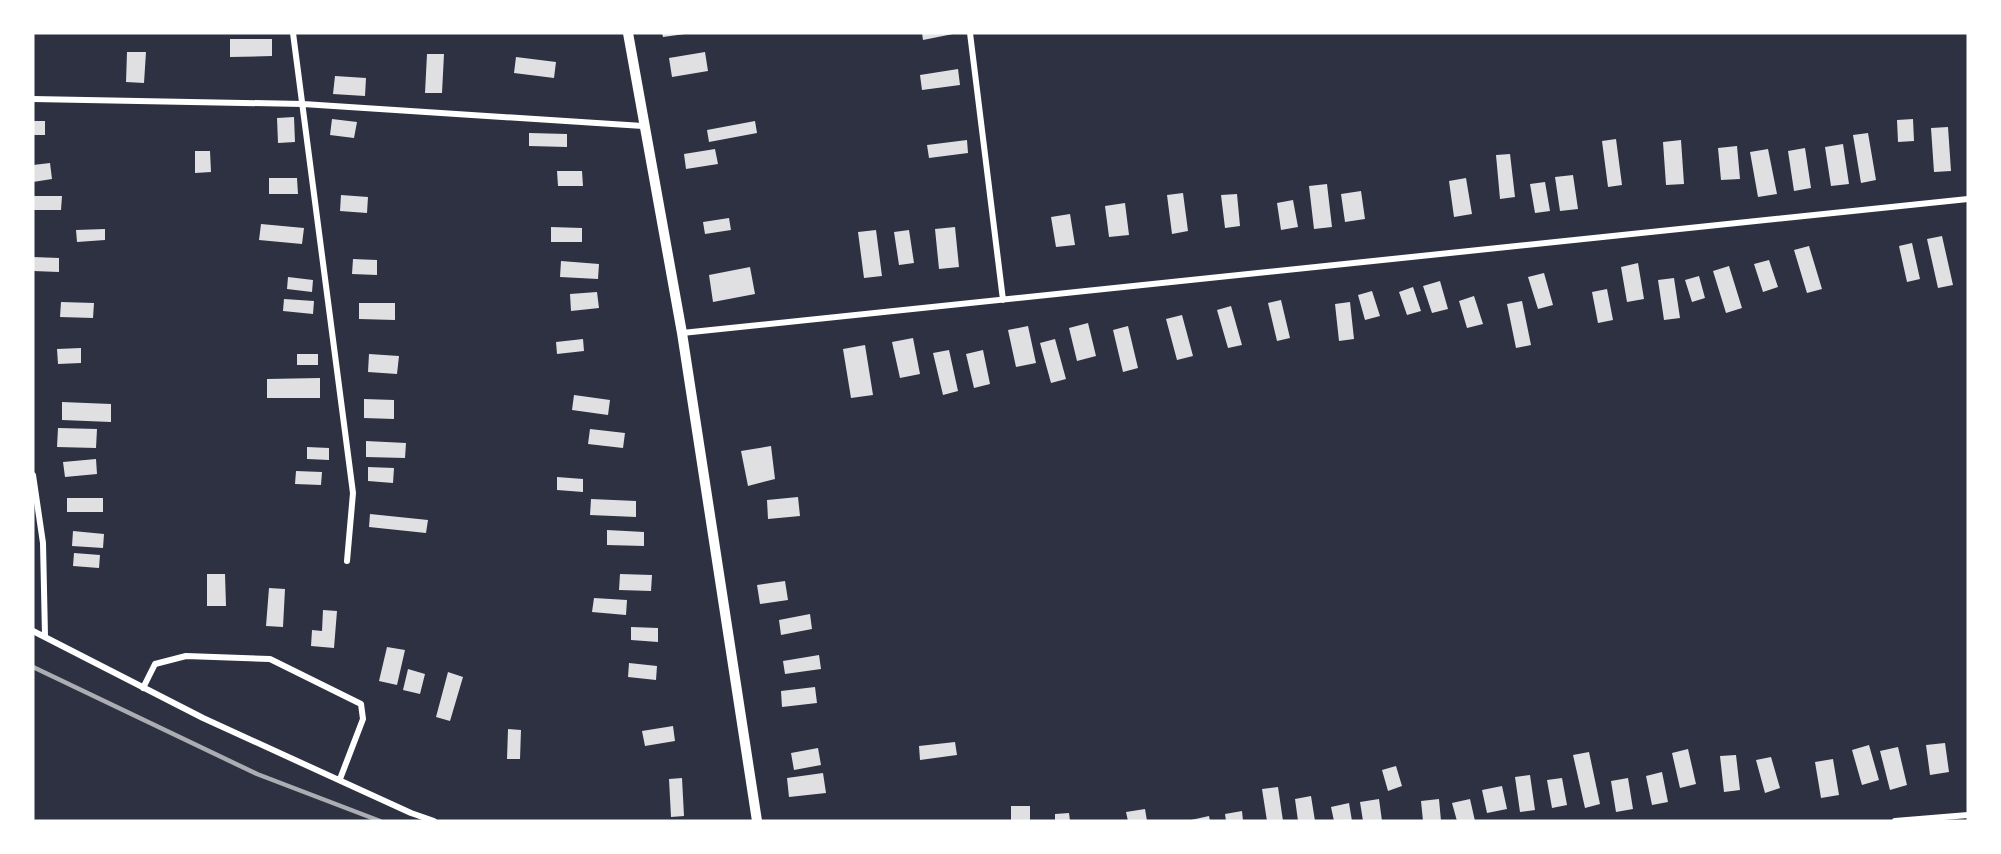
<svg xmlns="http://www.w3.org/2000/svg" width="2001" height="854" font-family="'Work Sans',sans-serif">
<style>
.building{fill:#e0e0e3}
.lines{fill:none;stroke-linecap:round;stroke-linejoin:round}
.minor{stroke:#fff;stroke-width:6}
.tertiary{stroke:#fff;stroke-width:10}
.rail{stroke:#abadb3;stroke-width:4.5}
</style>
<rect width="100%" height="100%" fill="#2d3142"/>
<path class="building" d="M 662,33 L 685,33 L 685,34 L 663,37 Z
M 922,33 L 952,33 L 953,34 L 923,40 Z
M 230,39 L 272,39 L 272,56 L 230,57 Z
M 127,52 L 146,52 L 144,83 L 126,82 Z
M 705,52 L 708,71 L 672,77 L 669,58 Z
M 427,54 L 444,54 L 442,93 L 425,93 Z
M 516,57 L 556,62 L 554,78 L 514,73 Z
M 958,69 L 960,85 L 922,90 L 920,75 Z
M 335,76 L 366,78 L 365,96 L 333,94 Z
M 294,117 L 295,142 L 278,143 L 277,118 Z
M 332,119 L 357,122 L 354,138 L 330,135 Z
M 1913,119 L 1914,141 L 1898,142 L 1897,120 Z
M 33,121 L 45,121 L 45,135 L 33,135 Z
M 755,121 L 757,133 L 709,142 L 707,130 Z
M 1948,127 L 1951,171 L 1934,172 L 1931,128 Z
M 529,133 L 567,134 L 567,147 L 529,146 Z
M 1868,133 L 1876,180 L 1861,183 L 1853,135 Z
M 1616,139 L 1622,185 L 1608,187 L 1602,141 Z
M 967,140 L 968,153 L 929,158 L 927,145 Z
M 1681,140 L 1684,184 L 1666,185 L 1663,142 Z
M 1843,144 L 1849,184 L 1831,186 L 1825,147 Z
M 1737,146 L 1740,179 L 1721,180 L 1718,148 Z
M 1805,148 L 1811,188 L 1794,191 L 1788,151 Z
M 715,149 L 718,164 L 686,169 L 684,154 Z
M 1768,149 L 1777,194 L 1758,197 L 1750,152 Z
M 195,151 L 210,151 L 211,172 L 195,173 Z
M 1510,154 L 1515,197 L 1500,199 L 1496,155 Z
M 50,163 L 52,179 L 33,182 L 33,165 Z
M 557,171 L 582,171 L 583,186 L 558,186 Z
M 1573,175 L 1578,209 L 1560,211 L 1555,177 Z
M 269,178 L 297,178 L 298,194 L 269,194 Z
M 1466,178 L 1472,214 L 1454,217 L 1449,181 Z
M 1545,182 L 1550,211 L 1535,213 L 1530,184 Z
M 1327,184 L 1332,227 L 1314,229 L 1309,186 Z
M 1361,191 L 1365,219 L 1345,222 L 1341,194 Z
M 1183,193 L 1188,231 L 1172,234 L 1167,195 Z
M 1237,194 L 1240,226 L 1225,228 L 1221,195 Z
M 341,195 L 368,197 L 367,213 L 340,211 Z
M 33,196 L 62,196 L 61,210 L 33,210 Z
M 1293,200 L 1298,227 L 1281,230 L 1277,203 Z
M 1125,203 L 1129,235 L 1109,237 L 1105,206 Z
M 1070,214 L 1075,245 L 1056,247 L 1051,217 Z
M 729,218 L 731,230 L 705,234 L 703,222 Z
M 261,224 L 304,228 L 302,244 L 259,240 Z
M 551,227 L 582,228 L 582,242 L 551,242 Z
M 955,227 L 959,267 L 939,269 L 935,229 Z
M 105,229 L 105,240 L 77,242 L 76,230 Z
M 876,230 L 882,276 L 864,278 L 858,232 Z
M 909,230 L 914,263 L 899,265 L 894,232 Z
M 1942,236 L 1953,285 L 1938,288 L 1927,239 Z
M 1912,243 L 1920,279 L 1907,282 L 1899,246 Z
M 1809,246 L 1822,289 L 1807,293 L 1794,250 Z
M 33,257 L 59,258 L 59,272 L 33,271 Z
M 353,259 L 377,260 L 377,275 L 352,274 Z
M 1769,260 L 1778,287 L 1763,292 L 1754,264 Z
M 561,261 L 599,264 L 598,279 L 560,277 Z
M 1638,263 L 1644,299 L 1627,302 L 1621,267 Z
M 1729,266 L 1742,308 L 1726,313 L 1713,271 Z
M 750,267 L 755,294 L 713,302 L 709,275 Z
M 1544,273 L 1553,305 L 1538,309 L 1528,277 Z
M 1699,276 L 1705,298 L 1692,302 L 1685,280 Z
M 288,277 L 313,280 L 312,292 L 287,289 Z
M 1674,278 L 1680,318 L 1664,320 L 1658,280 Z
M 1440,281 L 1448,309 L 1432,313 L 1423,286 Z
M 1413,287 L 1421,311 L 1407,315 L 1399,292 Z
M 1607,289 L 1613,320 L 1598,323 L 1592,292 Z
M 1372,291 L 1380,316 L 1365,320 L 1358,295 Z
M 597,292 L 599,308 L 571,311 L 570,294 Z
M 1474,296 L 1483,324 L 1467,328 L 1459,301 Z
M 284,299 L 314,301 L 313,314 L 283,311 Z
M 1281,300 L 1290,338 L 1277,341 L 1268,303 Z
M 1522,301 L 1531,345 L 1516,348 L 1507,304 Z
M 61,302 L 94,303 L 93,318 L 60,317 Z
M 1350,302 L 1354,339 L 1339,341 L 1335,304 Z
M 359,303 L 395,303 L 395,320 L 359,319 Z
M 1231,306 L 1242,345 L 1228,348 L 1217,310 Z
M 1182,315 L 1193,356 L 1177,360 L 1166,319 Z
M 1088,323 L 1096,356 L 1077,361 L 1069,328 Z
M 1028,326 L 1036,363 L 1016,367 L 1008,330 Z
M 1128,326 L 1138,368 L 1123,372 L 1113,330 Z
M 913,338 L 920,374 L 900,378 L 892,342 Z
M 583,339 L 584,351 L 557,354 L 556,342 Z
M 1055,339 L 1066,379 L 1051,383 L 1040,343 Z
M 865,345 L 873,395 L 851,398 L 843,349 Z
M 81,348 L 81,363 L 58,364 L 57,349 Z
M 949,350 L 958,391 L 943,395 L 933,353 Z
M 983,350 L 990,384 L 974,388 L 966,354 Z
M 297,354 L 318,354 L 318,365 L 297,365 Z
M 369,354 L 399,356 L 397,374 L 368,372 Z
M 320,378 L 320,398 L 267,398 L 267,379 Z
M 574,395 L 610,400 L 608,415 L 572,410 Z
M 364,399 L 394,400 L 394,419 L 364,418 Z
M 62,402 L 111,404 L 111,422 L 62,420 Z
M 58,428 L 97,429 L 96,448 L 57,447 Z
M 590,429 L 625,433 L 623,448 L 588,444 Z
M 366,441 L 406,443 L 405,458 L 366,457 Z
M 771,446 L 775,479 L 748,486 L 741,451 Z
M 307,447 L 329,448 L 329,460 L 307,459 Z
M 96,459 L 97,474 L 65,477 L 63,462 Z
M 368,467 L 394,468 L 393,483 L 368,481 Z
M 296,471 L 322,472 L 321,485 L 295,484 Z
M 557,477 L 583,479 L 583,492 L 557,490 Z
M 798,497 L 800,516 L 768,519 L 767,500 Z
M 67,498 L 103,498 L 103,512 L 67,512 Z
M 591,499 L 636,501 L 636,517 L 590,515 Z
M 370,514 L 428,520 L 426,533 L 369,527 Z
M 607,530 L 644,532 L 644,546 L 607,545 Z
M 73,531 L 104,534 L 103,548 L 72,546 Z
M 74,553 L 100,555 L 99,568 L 73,566 Z
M 207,574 L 225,574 L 226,606 L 207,606 Z
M 620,574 L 652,575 L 651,591 L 619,590 Z
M 785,581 L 788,600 L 760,604 L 757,585 Z
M 269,588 L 285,589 L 283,627 L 266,626 Z
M 594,598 L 627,600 L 626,615 L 592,612 Z
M 323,610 L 337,611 L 334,648 L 311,646 L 312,630 L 322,631 Z
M 810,614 L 812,629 L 781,635 L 779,620 Z
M 631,627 L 658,628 L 658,642 L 631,640 Z
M 387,647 L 405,650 L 397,685 L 379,681 Z
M 819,655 L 821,669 L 785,674 L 783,661 Z
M 629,663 L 657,666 L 656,680 L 628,677 Z
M 408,669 L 425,674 L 420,694 L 403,690 Z
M 448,672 L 463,677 L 450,721 L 436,717 Z
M 815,687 L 817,703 L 782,707 L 781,691 Z
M 673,726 L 675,741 L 645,746 L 642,731 Z
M 508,729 L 521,730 L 520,759 L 507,759 Z
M 955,742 L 957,755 L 920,760 L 919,746 Z
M 1945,743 L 1949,772 L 1930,775 L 1926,745 Z
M 1869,745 L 1879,780 L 1862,785 L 1852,750 Z
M 1898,747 L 1907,785 L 1890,790 L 1880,751 Z
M 818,748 L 821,765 L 794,770 L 791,753 Z
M 1688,749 L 1696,784 L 1680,788 L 1672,753 Z
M 1589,752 L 1600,804 L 1585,808 L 1573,755 Z
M 1736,755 L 1740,790 L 1724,792 L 1720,756 Z
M 1771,757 L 1780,788 L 1765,793 L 1756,760 Z
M 1833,759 L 1839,795 L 1821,798 L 1815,762 Z
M 1396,766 L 1402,786 L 1388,791 L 1382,770 Z
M 1662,772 L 1668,802 L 1652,805 L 1646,776 Z
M 823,773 L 826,793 L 789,797 L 787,778 Z
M 1530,775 L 1535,810 L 1520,812 L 1515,777 Z
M 682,778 L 684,816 L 671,817 L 669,779 Z
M 1562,778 L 1567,805 L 1552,808 L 1547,780 Z
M 1628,778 L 1633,809 L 1616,812 L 1611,781 Z
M 1502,786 L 1507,809 L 1487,813 L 1482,790 Z
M 1278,787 L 1283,821 L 1267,821 L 1262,789 Z
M 1311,796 L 1315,821 L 1298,821 L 1295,799 Z
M 1379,799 L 1382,821 L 1363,821 L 1360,802 Z
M 1439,799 L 1441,821 L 1423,821 L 1421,801 Z
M 1470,799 L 1475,821 L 1457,821 L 1452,803 Z
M 1349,803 L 1352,821 L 1334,821 L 1331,807 Z
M 1011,806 L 1030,806 L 1030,821 L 1011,821 Z
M 1145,809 L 1147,821 L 1128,821 L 1126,812 Z
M 1242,811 L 1243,821 L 1226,821 L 1225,814 Z
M 1069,813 L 1070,821 L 1055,821 L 1055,814 Z
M 1209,816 L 1210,821 L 1191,821 L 1191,820 Z"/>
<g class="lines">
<path class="minor" d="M 293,33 L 353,493 L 347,561
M 970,33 L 1003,300
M 33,99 L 303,104 L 643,126
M 682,333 L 1968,199
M 33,475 L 43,543 L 45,636
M 33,631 L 203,718 L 411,813 L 434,821
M 143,688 L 155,664 L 186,656 L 270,659 L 361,704 L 363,719 L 340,779
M 1895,821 L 1968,815"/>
<path class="tertiary" d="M 628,33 L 682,333 L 757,821"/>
<path class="rail" d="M 33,667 L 257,774 L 380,821"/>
</g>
<rect width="2001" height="854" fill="none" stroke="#ffffff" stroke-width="69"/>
</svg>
